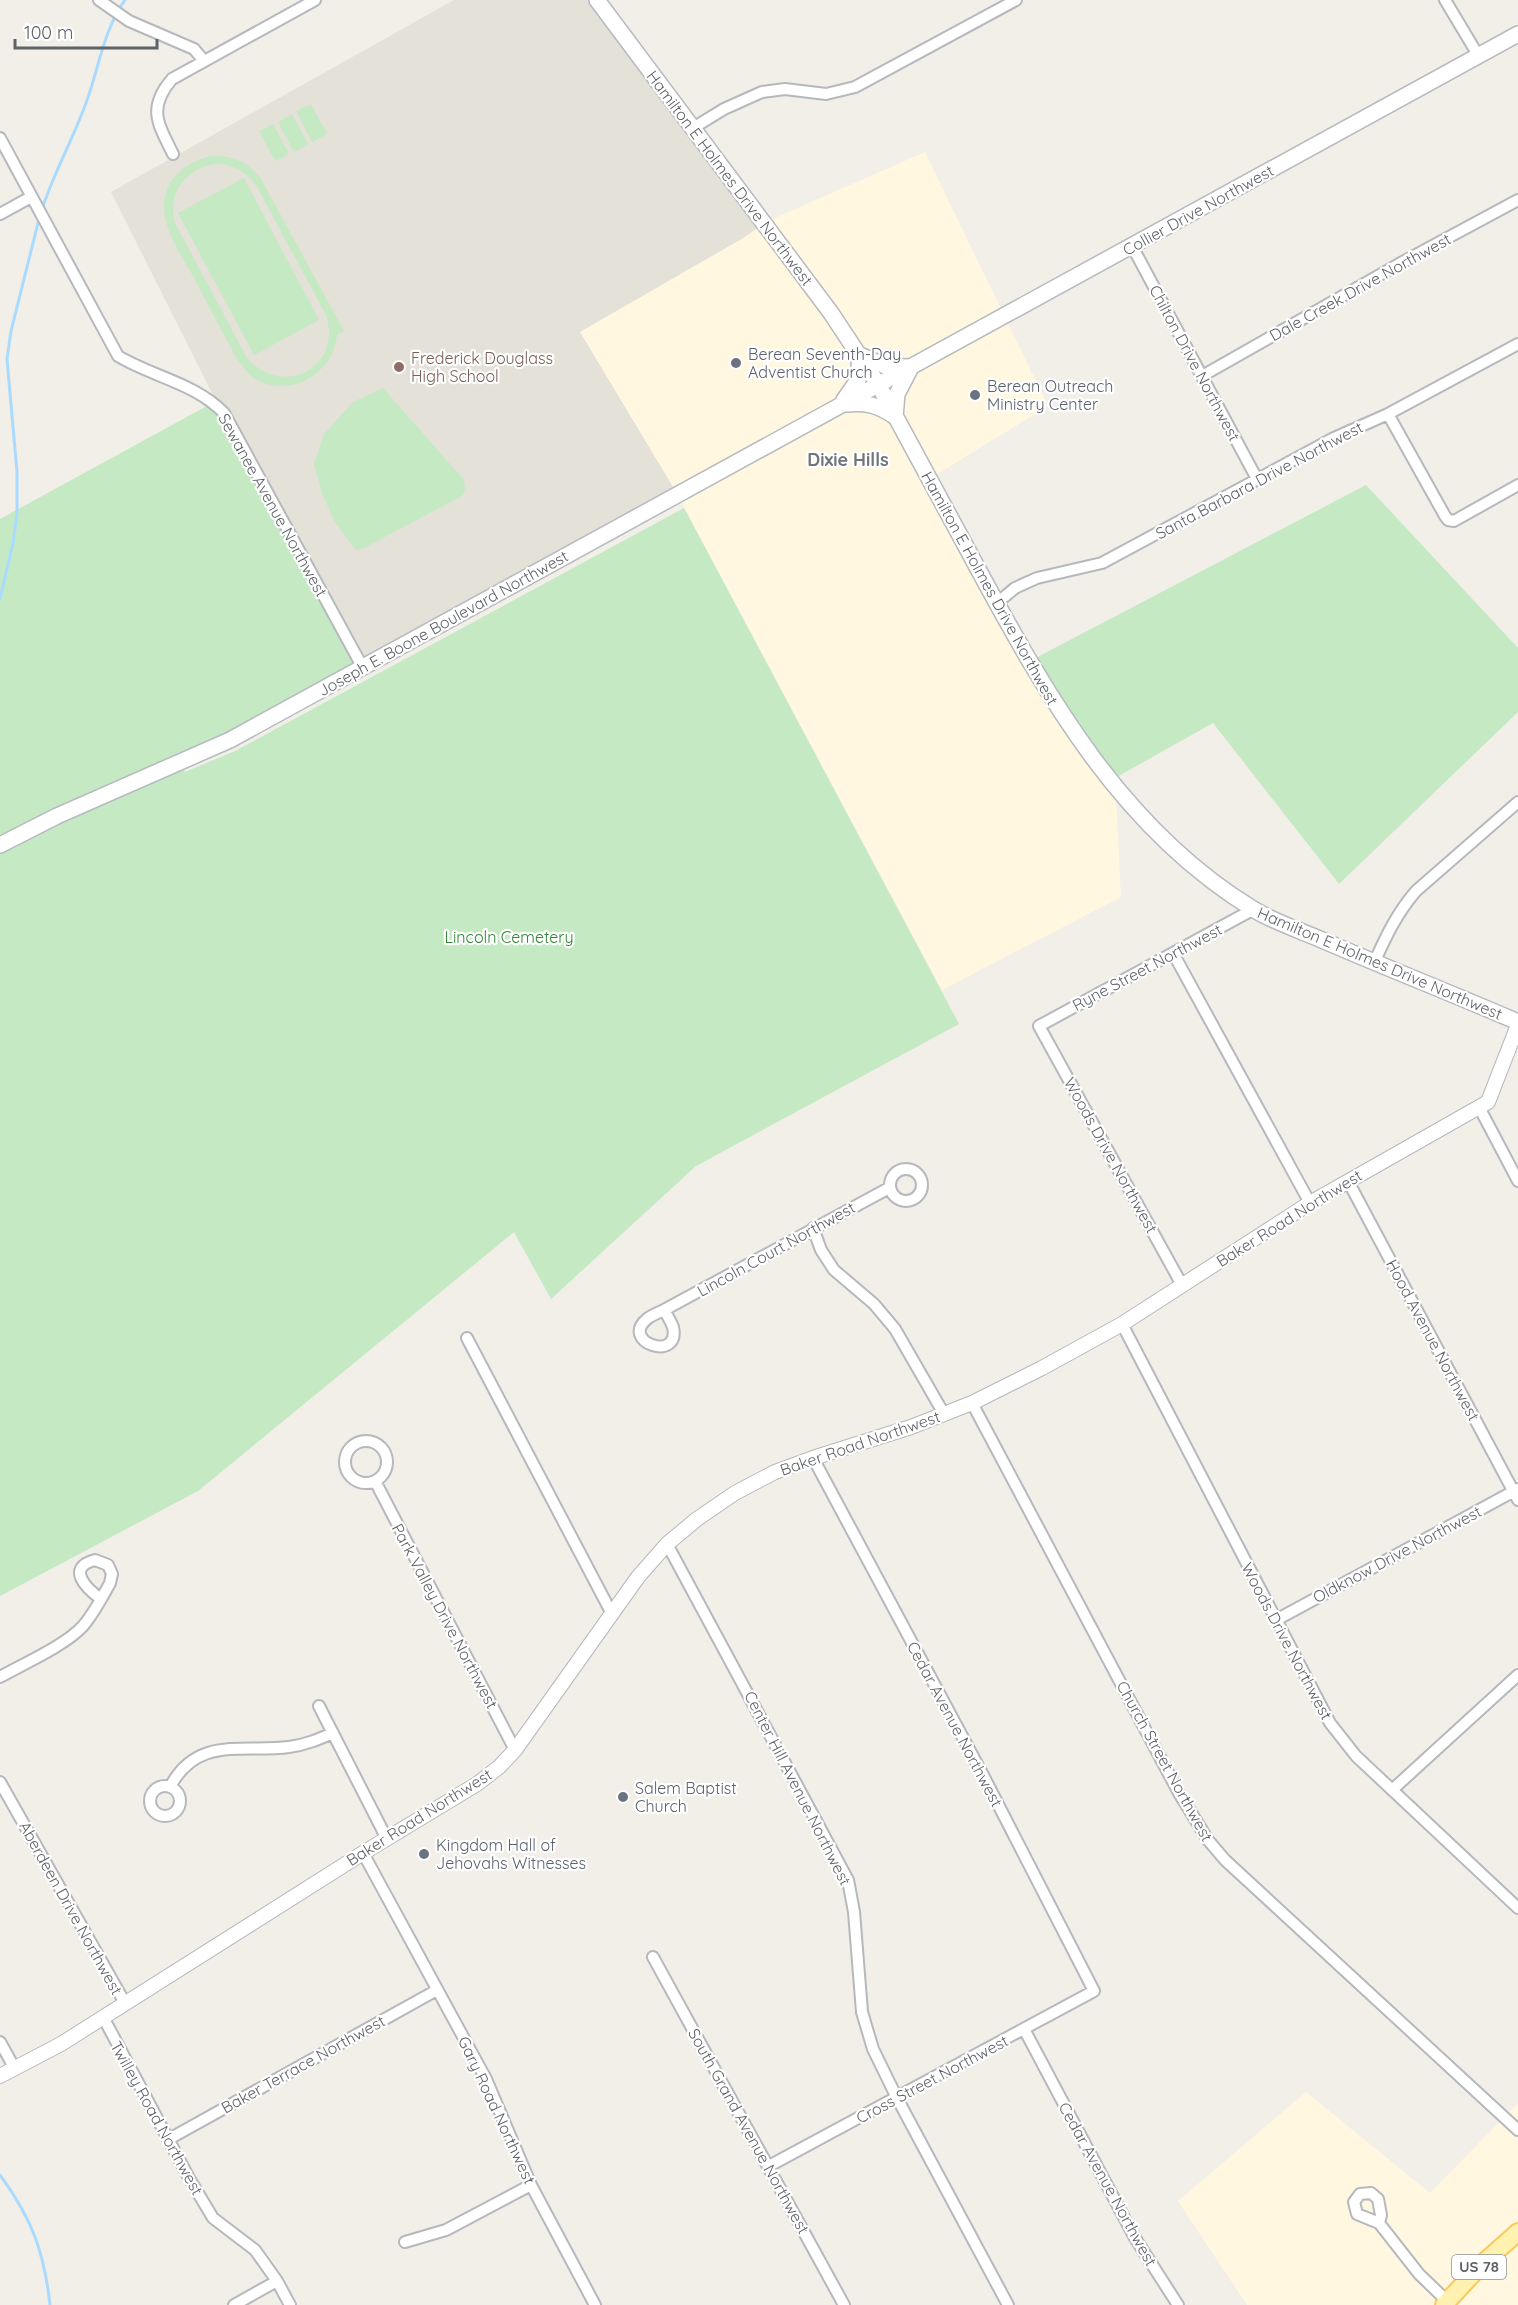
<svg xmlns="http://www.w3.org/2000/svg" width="1518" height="2305" font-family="Quicksand,sans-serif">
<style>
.commercial{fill:#fff7df}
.education{fill:#e4e1d8}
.green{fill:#c4e9c3;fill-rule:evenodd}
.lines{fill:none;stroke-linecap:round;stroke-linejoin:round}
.stream{stroke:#aadbff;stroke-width:3}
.minor-casing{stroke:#b5b8bc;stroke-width:14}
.tertiary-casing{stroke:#b5b8bc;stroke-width:16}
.secondary-casing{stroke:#b6babf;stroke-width:18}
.primary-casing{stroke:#f8ca5a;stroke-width:20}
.minor{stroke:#fff;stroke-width:10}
.tertiary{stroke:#fff;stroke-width:14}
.secondary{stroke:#fff;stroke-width:15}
.primary{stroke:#fff1af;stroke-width:16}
.worship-dot{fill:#6b7280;stroke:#fff;stroke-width:2}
.education-dot{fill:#8d6e63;stroke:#fff;stroke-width:2}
.labels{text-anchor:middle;stroke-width:4.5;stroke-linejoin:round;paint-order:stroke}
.shield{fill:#fff;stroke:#8f9295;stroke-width:1.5}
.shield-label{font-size:15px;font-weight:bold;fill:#5f6368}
.street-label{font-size:16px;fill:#5f6368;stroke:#fff}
.worship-label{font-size:16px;fill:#5b616d;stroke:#fff;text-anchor:start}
.education-label{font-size:16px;fill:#785e54;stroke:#fff;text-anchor:start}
.park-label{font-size:16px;fill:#308534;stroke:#fff}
.neighbourhood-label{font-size:18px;font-weight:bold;fill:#70757a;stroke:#fff}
</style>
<rect width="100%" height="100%" fill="#f1efe8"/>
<path class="commercial" d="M 925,152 L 1048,406 L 926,481 L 1026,663 L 1115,778 L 1121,897 L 942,990 L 676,492 L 579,332 L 743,238 L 768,221 Z
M 1306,2092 L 1430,2193 L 1518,2103 L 1518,2305 L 1247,2305 L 1178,2201 Z"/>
<path class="education" d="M 454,0 L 596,0 L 768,221 L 743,238 L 580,332 L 676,492 L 357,664 L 216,401 L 111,192 Z"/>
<path class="green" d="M 311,104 L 327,134 L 312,142 L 296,111 Z
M 292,114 L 308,144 L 294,152 L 278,122 Z
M 273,124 L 289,154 L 275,161 L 259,131 Z
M 211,156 C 232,155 246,161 260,177 L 344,331 L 337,335 C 334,374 288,400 254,378 C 246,372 241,364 236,357 C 222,331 208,306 195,280 C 179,250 149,212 173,179 C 183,166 196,160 211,156 ZM 215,164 C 233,164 245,171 256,185 L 326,315 C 343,367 284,399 247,358 L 174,221 C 169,191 185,170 215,164 Z
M 244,178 L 319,320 L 254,355 L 178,213 Z
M 383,388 L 464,480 L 465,490 L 462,496 L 362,549 L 356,550 L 335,522 L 322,494 L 314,464 L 324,434 L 353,402 Z
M 216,401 L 357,664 L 227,735 L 182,755 L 185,772 L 235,751 L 684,508 L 959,1024 L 696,1166 L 551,1299 L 514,1232 L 198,1491 L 0,1596 L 0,519 Z
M 1366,485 L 1518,648 L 1518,712 L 1339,884 L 1213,723 L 1115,778 L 1026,663 Z"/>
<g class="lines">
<path class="stream" d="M 42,209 C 54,173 73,139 86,103 C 99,68 103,31 125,0
M 0,599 L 13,543 L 17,514 L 17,472 L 7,359 L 11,331 L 39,219
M 0,2175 C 32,2219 44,2251 50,2305"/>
<g class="minor-casing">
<path id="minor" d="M 99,0 L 129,21 L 194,49 L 204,61
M 1445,0 L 1478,55
M 693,128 L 724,109 L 762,92 L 785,89 L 826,94 L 855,87 L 1016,0
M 0,138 L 118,356 C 153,377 195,383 224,413 L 363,668
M 173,154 C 158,124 147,108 172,79 L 315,0
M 0,214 L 31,197
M 1132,246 L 1257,479
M 1202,376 L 1399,264 L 1518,200
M 1388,414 L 1445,516 L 1448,520 L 1454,521 L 1518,485
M 997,603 L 1015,588 L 1037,578 L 1102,563 L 1334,438 L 1388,414 L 1518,344
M 1173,953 L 1310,1203
M 1374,963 C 1386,936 1397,913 1416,891 L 1518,802
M 1479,1107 L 1518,1181
M890 1185a16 16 0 1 1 32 0a16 16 0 1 1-32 0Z
M 1348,1181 L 1518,1500
M 813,1228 L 821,1250 L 834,1270 L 874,1304 L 895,1329 L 944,1414
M 1182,1285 L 1039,1026 L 1254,909
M 664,1310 L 889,1188
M 664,1310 C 667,1315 671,1322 673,1327 C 681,1363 619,1342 647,1319 C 652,1315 658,1313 664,1310 Z
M 1122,1324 L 1330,1723 L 1356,1756 L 1518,1908
M 467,1338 L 612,1614
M 972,1403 L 1179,1793 L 1208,1840 L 1225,1860 L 1518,2130
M345 1462a21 21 0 1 1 42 0a21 21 0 1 1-42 0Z
M 375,1481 L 515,1750
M 667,1544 L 848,1880 L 854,1912 L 862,2012 L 873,2049 L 897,2098 L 1008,2305
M 1276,1620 L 1518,1489
M 0,1677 C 23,1664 66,1645 83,1626 C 94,1613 102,1598 110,1583 L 112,1574 L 108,1565 L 95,1560 C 65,1568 87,1589 101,1599
M 319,1706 L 387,1839
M 0,1782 L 125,2003
M150 1801a15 15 0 1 1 30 0a15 15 0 1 1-30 0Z
M 170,1787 C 197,1735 244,1753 289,1747 C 305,1745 319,1739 333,1733
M 1392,1790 L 1518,1675
M 363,1853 L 486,2079 L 531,2185 L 595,2305
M 653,1957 L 844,2305
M 103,2017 L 189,2178 L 213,2218 L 255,2250 L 277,2281 L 290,2305
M 1024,2029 L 1135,2238 L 1178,2305
M 0,2042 L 15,2069
M 169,2139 L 437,1990
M 769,2166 L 1094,1991 L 984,1777 L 813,1458
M 1379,2223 L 1381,2215 L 1378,2199 L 1371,2193 L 1360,2194 L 1354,2202 L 1357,2214 L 1379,2223 L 1419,2274 L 1447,2301
M 405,2242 L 446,2230 L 531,2185
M 234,2305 L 277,2281"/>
</g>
<g class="tertiary-casing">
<path id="tertiary" d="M 0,2076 L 61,2044 L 363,1853 L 477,1784 L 499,1767 L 515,1750 L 638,1577 L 667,1544 L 697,1519 L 735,1493 L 775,1472 L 813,1458 L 911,1427 L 972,1403 L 1042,1368 L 1122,1324 L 1310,1203 L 1488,1102 L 1518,1025"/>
</g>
<g class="secondary-casing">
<path id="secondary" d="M 597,0 L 831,313 L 878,384 C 911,445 944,506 977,567 C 1048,698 1122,829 1253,909 C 1274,922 1299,930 1322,940 C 1387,968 1453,994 1518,1022
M 860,355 L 885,366 L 908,367
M 844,400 L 858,380 L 860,355
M 846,404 C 866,402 878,405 894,416
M 895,417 L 897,394 L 911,367
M 0,845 L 57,816 L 230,740 L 1518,34"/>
</g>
<g class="primary-casing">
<path id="primary" d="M 1444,2305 L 1482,2264 L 1518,2232"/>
</g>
<use href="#minor" class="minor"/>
<use href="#tertiary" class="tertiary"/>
<use href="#secondary" class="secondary"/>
<use href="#primary" class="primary"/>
</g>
<g class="worship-dot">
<circle cx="736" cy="363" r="6"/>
<circle cx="975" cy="395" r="6"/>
<circle cx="623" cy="1797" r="6"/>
<circle cx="424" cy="1854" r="6"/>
</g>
<circle class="education-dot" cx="399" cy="367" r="6"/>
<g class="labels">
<rect class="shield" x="1452" y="2255" width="54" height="24" rx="4.5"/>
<g class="shield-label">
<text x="1479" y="2272">US 78</text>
</g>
<g class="street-label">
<text transform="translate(730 178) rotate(53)" y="6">Hamilton E Holmes Drive Northwest</text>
<text transform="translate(1198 210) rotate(-29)" y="6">Collier Drive Northwest</text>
<text transform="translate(1360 287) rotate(-29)" y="6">Dale Creek Drive Northwest</text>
<text transform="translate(1195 363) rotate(62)" y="6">Chilton Drive Northwest</text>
<text transform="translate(1259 480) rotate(-28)" y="6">Santa Barbara Drive Northwest</text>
<text transform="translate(273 505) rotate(61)" y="6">Sewanee Avenue Northwest</text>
<text transform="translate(990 588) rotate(61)" y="6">Hamilton E Holmes Drive Northwest</text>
<text transform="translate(443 623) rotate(-29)" y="6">Joseph E. Boone Boulevard Northwest</text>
<text transform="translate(1380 963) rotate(23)" y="6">Hamilton E Holmes Drive Northwest</text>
<text transform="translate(1147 967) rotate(-28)" y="6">Ryne Street Northwest</text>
<text transform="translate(1111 1155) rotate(61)" y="6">Woods Drive Northwest</text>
<text transform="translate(1289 1218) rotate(-32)" y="6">Baker Road Northwest</text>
<text transform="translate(776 1249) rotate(-29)" y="6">Lincoln Court Northwest</text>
<text transform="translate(1433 1340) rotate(62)" y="6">Hood Avenue Northwest</text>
<text transform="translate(860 1443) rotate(-19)" y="6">Baker Road Northwest</text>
<text transform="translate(1397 1554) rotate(-28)" y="6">Oldknow Drive Northwest</text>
<text transform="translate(445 1616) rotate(62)" y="6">Park Valley Drive Northwest</text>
<text transform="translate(1287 1641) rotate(62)" y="6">Woods Drive Northwest</text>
<text transform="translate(955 1724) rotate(62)" y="6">Cedar Avenue Northwest</text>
<text transform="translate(1165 1761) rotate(61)" y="6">Church Street Northwest</text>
<text transform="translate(798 1788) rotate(63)" y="6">Center Hill Avenue Northwest</text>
<text transform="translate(419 1817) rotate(-32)" y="6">Baker Road Northwest</text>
<text transform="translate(71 1908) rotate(61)" y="6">Aberdeen Drive Northwest</text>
<text transform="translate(303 2064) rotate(-29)" y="6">Baker Terrace Northwest</text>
<text transform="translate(932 2079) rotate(-28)" y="6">Cross Street Northwest</text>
<text transform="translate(497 2110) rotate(65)" y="6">Gary Road Northwest</text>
<text transform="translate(157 2118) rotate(61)" y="6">Twilley Road Northwest</text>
<text transform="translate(749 2131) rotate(61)" y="6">South Grand Avenue Northwest</text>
<text transform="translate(1108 2184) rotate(61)" y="6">Cedar Avenue Northwest</text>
</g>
<g class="worship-label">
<text x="748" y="360">Berean Seventh-Day<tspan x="748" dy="18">Adventist Church</tspan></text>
<text x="987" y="392">Berean Outreach<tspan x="987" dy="18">Ministry Center</tspan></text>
<text x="635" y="1794">Salem Baptist<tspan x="635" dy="18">Church</tspan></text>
<text x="436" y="1851">Kingdom Hall of<tspan x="436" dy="18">Jehovahs Witnesses</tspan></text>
</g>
<g class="education-label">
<text x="411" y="364">Frederick Douglass<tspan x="411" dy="18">High School</tspan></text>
</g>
<g class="park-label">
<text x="509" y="943">Lincoln Cemetery</text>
</g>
<g class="neighbourhood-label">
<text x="848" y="466">Dixie Hills</text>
</g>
</g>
<path d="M15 39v9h142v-9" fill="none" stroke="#5f6368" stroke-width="3"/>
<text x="24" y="39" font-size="18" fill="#5f6368" stroke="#ffffff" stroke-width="4.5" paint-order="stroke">100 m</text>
</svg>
